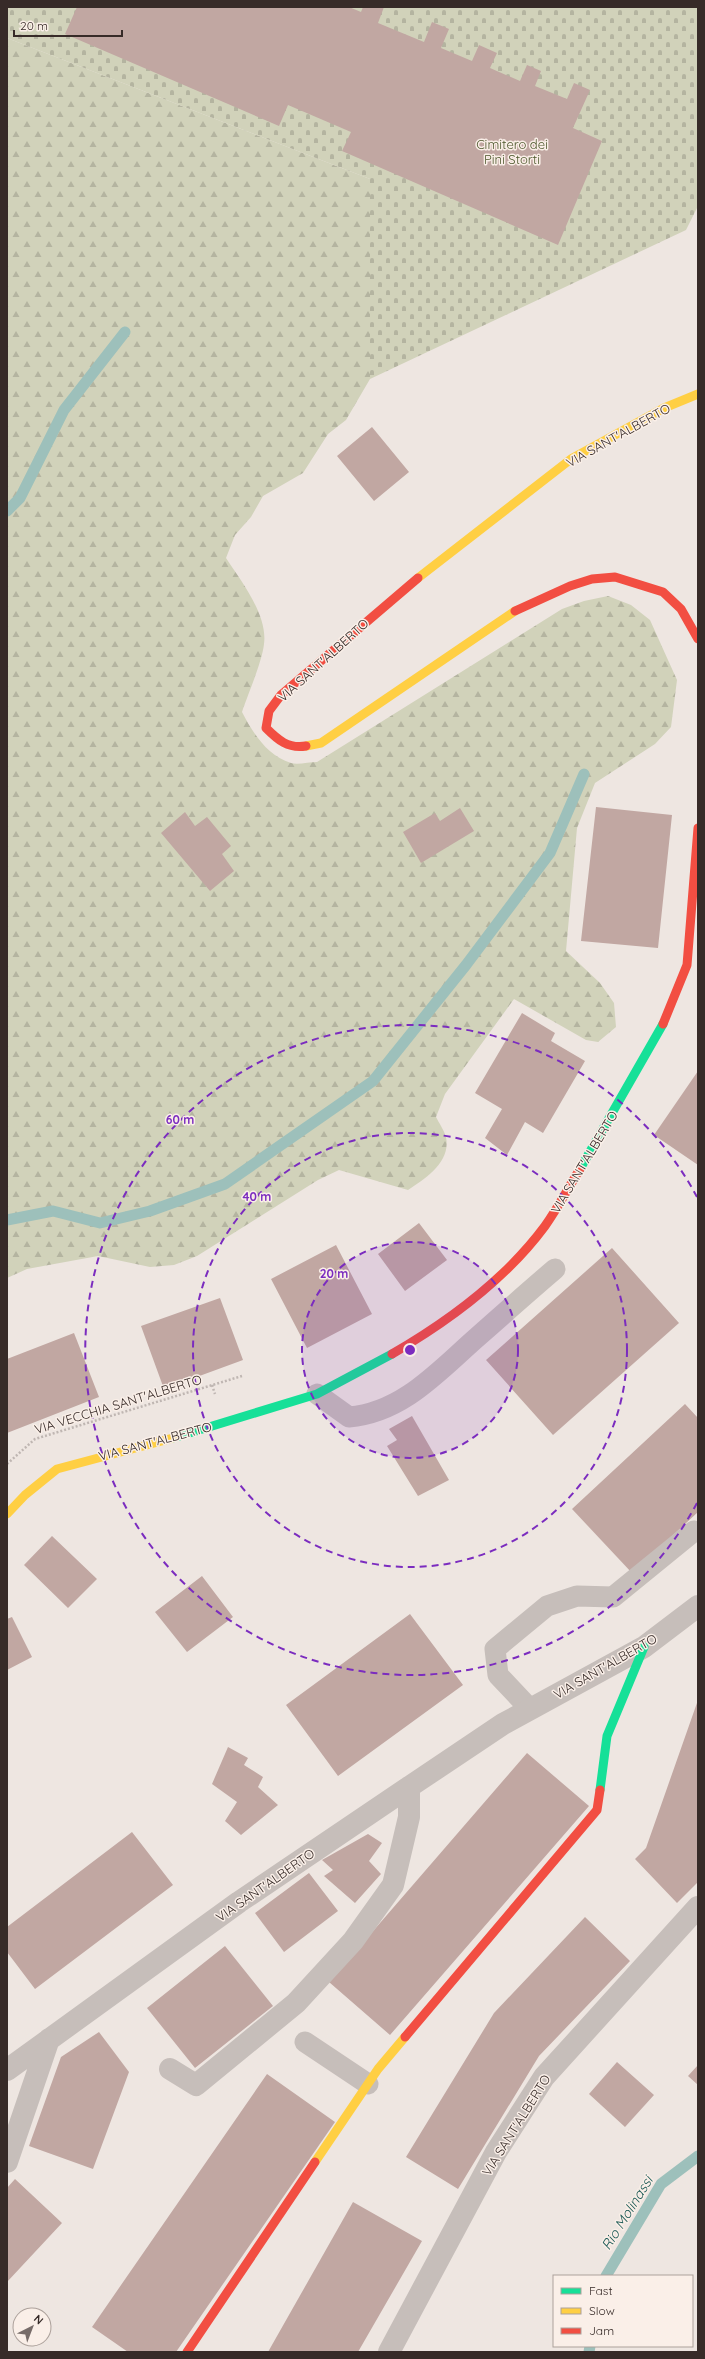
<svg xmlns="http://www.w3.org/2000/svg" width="705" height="2359" font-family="Quicksand,sans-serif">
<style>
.forest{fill:url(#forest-firs)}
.cemetery{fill:url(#cemetery-stones)}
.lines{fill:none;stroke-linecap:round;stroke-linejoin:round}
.stream{stroke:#9dc0bb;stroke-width:11}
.building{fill:#c1a7a2}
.path{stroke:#bfb6b2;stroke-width:2.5;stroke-dasharray:2 2;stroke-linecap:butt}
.lane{stroke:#c6beba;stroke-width:21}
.street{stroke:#c6beba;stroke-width:22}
.fast{stroke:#16e098;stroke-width:9}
.slow{stroke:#ffcf43;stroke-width:9}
.jam{stroke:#f24e42;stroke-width:9}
.ring{fill:none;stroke:#7b2cbf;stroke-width:2;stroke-dasharray:7 5}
.labels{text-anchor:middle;stroke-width:3;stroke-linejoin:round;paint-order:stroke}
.park-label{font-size:13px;fill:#4c562b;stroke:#faefe8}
.street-label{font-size:13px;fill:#372b28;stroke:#faefe8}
.water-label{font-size:14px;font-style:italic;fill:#1c5a56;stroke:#faefe8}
.centre{fill:#7b2cbf;stroke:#faefe8;stroke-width:2}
.ring-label{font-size:12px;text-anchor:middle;font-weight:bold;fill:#7b2cbf;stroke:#faefe8;stroke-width:3;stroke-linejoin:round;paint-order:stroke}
</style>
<defs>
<pattern id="forest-firs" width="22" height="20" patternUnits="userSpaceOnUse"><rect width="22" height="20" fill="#d1d2ba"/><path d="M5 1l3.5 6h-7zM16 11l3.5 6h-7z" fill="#b4b4a0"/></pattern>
<pattern id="cemetery-stones" width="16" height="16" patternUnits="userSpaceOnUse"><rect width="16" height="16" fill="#d1d2ba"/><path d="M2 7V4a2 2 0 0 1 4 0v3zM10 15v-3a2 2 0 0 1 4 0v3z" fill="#b4b4a0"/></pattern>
</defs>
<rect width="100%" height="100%" fill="#eee6e1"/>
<path class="forest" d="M 7,38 L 370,179 L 370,379 L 346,420 L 328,434 L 303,473 L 263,496 L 251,517 L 235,535 L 226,558 C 241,581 268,615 264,644 C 262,662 248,694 242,712 C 253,733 267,756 291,763 C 298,765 309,762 317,762 L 562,609 L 584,601 L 608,596 L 631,605 L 650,620 L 677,680 L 671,727 L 655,744 L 595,783 L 577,828 L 566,951 L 600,983 L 614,1003 L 616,1027 L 598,1042 L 586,1040 L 514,999 L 445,1094 L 436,1117 C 439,1123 444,1130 446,1137 C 451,1162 426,1178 408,1190 L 339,1170 L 318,1180 L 197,1256 L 174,1265 L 150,1267 L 98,1256 L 27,1269 L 7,1278 Z"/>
<path class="cemetery" d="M 7,7 L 698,7 L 698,206 L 686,230 L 370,379 L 370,179 L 7,38 Z"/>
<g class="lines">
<path class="stream" d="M 7,511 L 20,498 L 64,410 L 125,332
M 7,1220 L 53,1211 L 100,1223 L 150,1211 L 225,1184 L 373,1081 L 466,965 L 550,853 L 584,774
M 606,2276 L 661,2184 L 698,2156
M 589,2352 L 590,2346"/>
</g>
<path class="building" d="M 77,7 L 349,7 L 361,12 L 363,7 L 384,7 L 378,23 L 424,42 L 432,22 L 449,29 L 441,48 L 472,61 L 479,45 L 497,53 L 490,68 L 520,81 L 527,65 L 541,71 L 535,86 L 567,99 L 574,83 L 590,90 L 573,128 L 602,141 L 558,245 L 342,151 L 351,132 L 288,105 L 279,126 L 65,34 Z
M 372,427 L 409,472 L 374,501 L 337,456 Z
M 596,807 L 672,815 L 658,948 L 581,941 Z
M 460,808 L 474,831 L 421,863 L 403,832 L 435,813 L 440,821 Z
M 185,812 L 195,826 L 207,817 L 231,846 L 222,854 L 234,871 L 210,891 L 161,833 Z
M 522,1013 L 555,1033 L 551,1041 L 585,1061 L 543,1133 L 525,1122 L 507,1155 L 485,1138 L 502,1109 L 475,1093 Z
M 698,1071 L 698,1165 L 654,1135 Z
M 419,1223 L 447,1260 L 405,1291 L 378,1254 Z
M 336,1245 L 372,1314 L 307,1348 L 271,1279 Z
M 612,1248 L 679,1323 L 553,1435 L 486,1360 Z
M 220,1298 L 243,1360 L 164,1389 L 141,1326 Z
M 74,1333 L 99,1397 L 7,1433 L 7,1359 Z
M 685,1404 L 698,1418 L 698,1512 L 632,1573 L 572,1509 Z
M 412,1416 L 449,1480 L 418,1496 L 387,1446 L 397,1440 L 389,1429 Z
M 52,1536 L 97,1579 L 68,1608 L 24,1565 Z
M 202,1576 L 233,1617 L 187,1652 L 155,1612 Z
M 410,1614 L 463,1685 L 338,1776 L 286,1705 Z
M 12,1617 L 32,1657 L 7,1670 L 7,1619 Z
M 698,1700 L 698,1882 L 677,1903 L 635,1859 L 646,1848 Z
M 228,1747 L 248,1758 L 244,1765 L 263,1777 L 258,1787 L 278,1805 L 241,1835 L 225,1821 L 237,1802 L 212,1784 Z
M 527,1753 L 589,1806 L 390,2035 L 329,1982 Z
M 132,1832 L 173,1885 L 35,1989 L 7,1952 L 7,1927 Z
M 368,1834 L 382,1843 L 369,1861 L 381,1874 L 355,1903 L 324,1876 L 333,1870 L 322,1860 Z
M 309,1873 L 338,1911 L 284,1952 L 255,1913 Z
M 585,1917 L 630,1961 L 539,2056 L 458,2189 L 406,2157 L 494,2013 Z
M 225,1946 L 273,2006 L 195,2068 L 147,2008 Z
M 99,2032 L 129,2072 L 93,2169 L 29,2146 L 61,2057 Z
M 617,2062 L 654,2095 L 625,2127 L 589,2094 Z
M 698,2065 L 698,2085 L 688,2076 Z
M 267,2074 L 335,2122 L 176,2352 L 128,2352 L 92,2327 Z
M 15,2179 L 62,2223 L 7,2282 L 7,2188 Z
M 353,2202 L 422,2241 L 358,2352 L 268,2352 Z"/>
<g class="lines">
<path class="path" d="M 212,1385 L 215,1394
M 7,1464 L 35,1439 L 242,1376"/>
<path class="lane" d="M 317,1394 L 349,1417 C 401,1413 437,1373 474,1340 C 501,1316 528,1292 555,1269
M 530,1709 L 498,1675 L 495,1649 L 547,1606 L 577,1596 L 613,1597 L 694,1531
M 305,2042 L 368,2084"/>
<path class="street" d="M 170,2069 L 196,2085 L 296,2003 L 353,1941 L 393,1885 L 409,1817 L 409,1787
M 7,2070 L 239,1902 L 409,1787 L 503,1724 L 644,1647 L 698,1606
M 7,2162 L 49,2039
M 389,2352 L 496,2152 L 544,2077 L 698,1907"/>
<path class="fast" d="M 580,1169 L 663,1024
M 173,1438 L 317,1394 L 392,1354
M 600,1790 L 607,1736 L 644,1647"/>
<path class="slow" d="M 418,578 L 571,459 L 664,408 L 698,394
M 306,746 L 321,743 L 515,611
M 7,1514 L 25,1495 L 57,1469 L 173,1438
M 315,2162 L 378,2069 L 405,2037"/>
<path class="jam" d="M 515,611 L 570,586 L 592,579 L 615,577 L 663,592 L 681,609 L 698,639
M 306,746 C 288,749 278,740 266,728 L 269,711 L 281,695 L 418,578
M 663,1024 L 687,965 L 698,828
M 392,1354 C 449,1321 505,1280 545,1226 C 558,1208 568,1188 580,1169
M 405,2037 L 597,1810 L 600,1790
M 187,2352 L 315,2162"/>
</g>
<circle cx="410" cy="1350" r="108" fill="#7b2cbf" fill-opacity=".12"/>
<g class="ring">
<circle cx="410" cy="1350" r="108"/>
<circle cx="410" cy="1350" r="217"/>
<path d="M697 1503A325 325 0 1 1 697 1197"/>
</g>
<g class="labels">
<g class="park-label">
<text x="512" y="149">Cimitero dei<tspan x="512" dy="15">Pini Storti</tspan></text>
</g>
<g class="street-label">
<text transform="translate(618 435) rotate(-29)" y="5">VIA SANT'ALBERTO</text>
<text transform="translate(323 660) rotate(-42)" y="5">VIA SANT'ALBERTO</text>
<text transform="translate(584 1162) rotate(-59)" y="5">VIA SANT'ALBERTO</text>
<text transform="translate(118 1404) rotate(-17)" y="5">VIA VECCHIA SANT'ALBERTO</text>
<text transform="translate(155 1441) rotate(-15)" y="5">VIA SANT'ALBERTO</text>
<text transform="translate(605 1666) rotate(-30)" y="5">VIA SANT'ALBERTO</text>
<text transform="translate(265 1885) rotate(-35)" y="5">VIA SANT'ALBERTO</text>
<text transform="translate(516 2125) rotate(-58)" y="5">VIA SANT'ALBERTO</text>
</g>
<g class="water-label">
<text transform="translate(627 2213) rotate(-58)" y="5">Rio Molinassi</text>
</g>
</g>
<circle cx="410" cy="1350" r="6" class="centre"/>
<g class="ring-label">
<text x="180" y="1124">60 m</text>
<text x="257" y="1201">40 m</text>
<text x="334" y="1278">20 m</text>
</g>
<rect width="705" height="2359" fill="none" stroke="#372b28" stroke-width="16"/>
<rect x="553" y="2275" width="140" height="72" fill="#faefe8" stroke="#aca19b"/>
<rect x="561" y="2288" width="20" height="6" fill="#16e098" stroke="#aca19b"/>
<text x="589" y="2295" font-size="12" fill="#372b28">Fast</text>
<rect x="561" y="2308" width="20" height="6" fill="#ffcf43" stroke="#aca19b"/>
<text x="589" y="2315" font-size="12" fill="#372b28">Slow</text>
<rect x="561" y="2328" width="20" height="6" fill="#f24e42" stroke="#aca19b"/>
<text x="589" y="2335" font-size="12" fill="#372b28">Jam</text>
<g transform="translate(32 2327) rotate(42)"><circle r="19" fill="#faefe8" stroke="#aca19b"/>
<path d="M0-3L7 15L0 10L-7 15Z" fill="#776c69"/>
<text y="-6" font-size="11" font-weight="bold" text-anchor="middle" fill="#372b28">N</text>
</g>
<path d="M14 30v6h108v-6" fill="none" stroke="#372b28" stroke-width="2"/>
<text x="20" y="30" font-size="12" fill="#372b28" stroke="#faefe8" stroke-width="3" paint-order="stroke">20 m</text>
</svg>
